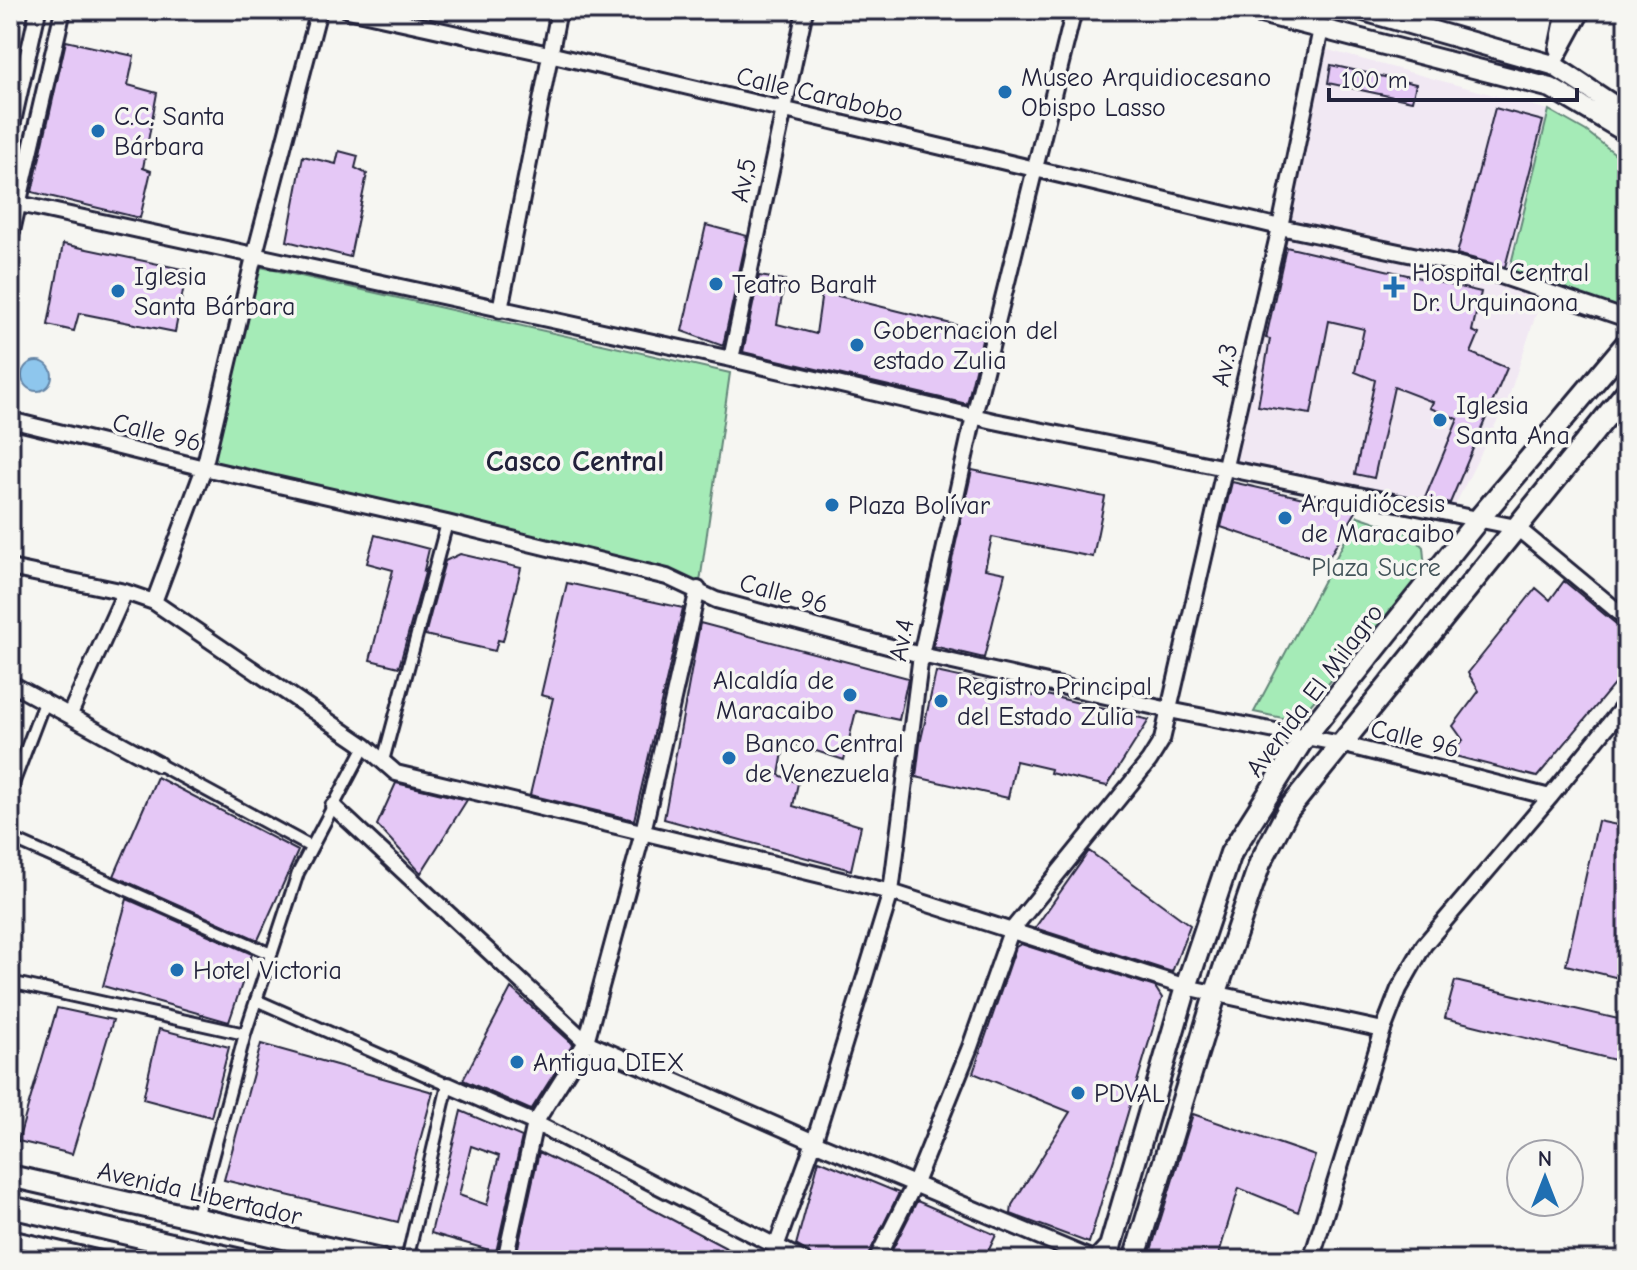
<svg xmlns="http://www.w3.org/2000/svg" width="1637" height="1270" font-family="'Comic Neue',sans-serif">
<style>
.built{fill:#f1e8f3}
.green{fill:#a5ebb7;stroke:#648679;stroke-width:2}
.water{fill:#8ec6ed;stroke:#6384a6;stroke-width:2}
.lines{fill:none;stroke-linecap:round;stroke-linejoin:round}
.stream{stroke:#6384a6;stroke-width:5}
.building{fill:#e5c8f6;stroke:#22223b;stroke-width:2;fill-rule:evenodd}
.pedestrian-casing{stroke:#22223b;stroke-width:16}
.minor-casing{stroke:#22223b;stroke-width:20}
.tertiary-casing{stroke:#22223b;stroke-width:24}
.secondary-casing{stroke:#22223b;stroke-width:26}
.pedestrian{stroke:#f6f6f2;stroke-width:10}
.minor{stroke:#f6f6f2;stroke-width:14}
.tertiary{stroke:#f6f6f2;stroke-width:18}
.secondary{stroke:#f6f6f2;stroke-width:20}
.poi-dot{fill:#1f6fb2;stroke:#f6f6f2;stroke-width:3}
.labels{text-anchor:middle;stroke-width:7;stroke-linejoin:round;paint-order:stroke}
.poi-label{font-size:26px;fill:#22223b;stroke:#f6f6f2;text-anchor:start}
.street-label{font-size:26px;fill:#22223b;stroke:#f6f6f2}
.park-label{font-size:26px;fill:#43545a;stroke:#f6f6f2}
.quarter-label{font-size:30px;font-weight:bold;fill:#22223b;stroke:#f6f6f2}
</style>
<rect width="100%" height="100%" fill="#f6f6f2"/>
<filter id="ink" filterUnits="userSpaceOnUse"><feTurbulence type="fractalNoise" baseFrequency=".0125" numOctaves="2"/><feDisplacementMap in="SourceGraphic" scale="16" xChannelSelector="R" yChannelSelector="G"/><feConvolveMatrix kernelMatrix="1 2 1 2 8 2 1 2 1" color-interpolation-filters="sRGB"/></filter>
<g filter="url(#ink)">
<path class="built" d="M 1317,47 L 1549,110 L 1507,280 L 1543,293 L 1508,399 L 1450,515 L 1224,468 Z"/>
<path class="green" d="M 1549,110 L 1586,131 L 1627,163 L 1627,324 L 1507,280 Z
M 252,265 L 730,373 L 700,582 L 204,468 Z
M 1358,516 L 1411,534 L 1423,547 L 1425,569 L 1297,721 L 1254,712 Z"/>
<path class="water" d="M22 376a15 15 0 1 1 30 0a15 15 0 1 1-30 0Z"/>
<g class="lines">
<path class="stream" d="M 1618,10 L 1627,16"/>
</g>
<path class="building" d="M 66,41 L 134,56 L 128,85 L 157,93 L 143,168 L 151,171 L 140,218 L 32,192 Z
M 1331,65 L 1416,84 L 1412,101 L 1328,83 Z
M 1495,108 L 1543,121 L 1505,267 L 1457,254 Z
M 339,151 L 358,156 L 355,168 L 367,174 L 350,257 L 287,241 L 303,156 L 336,164 Z
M 706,225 L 747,236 L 723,346 L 682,331 Z
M 63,244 L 187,270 L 175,332 L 79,313 L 74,331 L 48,325 Z
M 1286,247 L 1481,292 L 1472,331 L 1479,334 L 1471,353 L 1507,368 L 1450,503 L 1425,498 L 1458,419 L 1430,408 L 1433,402 L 1394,387 L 1374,478 L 1355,474 L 1375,380 L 1355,372 L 1364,329 L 1329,321 L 1311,414 L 1258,406 L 1270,339 L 1266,338 Z
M 759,276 L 785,280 L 777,324 L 816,334 L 822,292 L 984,332 L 967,404 L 743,352 Z
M 972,470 L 1105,497 L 1093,557 L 992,537 L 985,569 L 1005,573 L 984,658 L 933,646 Z
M 1232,482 L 1357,510 L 1326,562 L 1221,527 Z
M 375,535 L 429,549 L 424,570 L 426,569 L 399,667 L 370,660 L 393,570 L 367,563 Z
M 460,554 L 521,568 L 503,641 L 498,640 L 495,651 L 425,635 L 445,561 Z
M 1564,581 L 1627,633 L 1627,669 L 1537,777 L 1447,754 L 1463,740 L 1453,726 L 1479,691 L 1468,673 L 1536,588 L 1550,600 Z
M 567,583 L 683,608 L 634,820 L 530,795 L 553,698 L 541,695 Z
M 700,623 L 908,678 L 899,720 L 856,711 L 844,760 L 785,741 L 779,775 L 798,783 L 793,806 L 861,826 L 851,870 L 664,819 Z
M 936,672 L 1005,687 L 1004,690 L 1033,696 L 1034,692 L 1149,720 L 1107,786 L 1050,773 L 1051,769 L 1016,761 L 1008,798 L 916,777 L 920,744 Z
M 157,777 L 298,851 L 258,940 L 114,876 Z
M 396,783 L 467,800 L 421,873 L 377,825 Z
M 1598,821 L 1627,827 L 1627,980 L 1566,965 Z
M 1089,851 L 1190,925 L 1172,972 L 1035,928 Z
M 127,899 L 252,954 L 229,1022 L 103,986 Z
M 1021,944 L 1155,987 L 1162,998 L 1089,1243 L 1011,1214 L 1012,1205 L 1070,1112 L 973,1073 L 1016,947 Z
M 1455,981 L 1627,1021 L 1627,1063 L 1445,1018 Z
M 511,988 L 573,1044 L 531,1110 L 463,1080 Z
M 57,1008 L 113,1020 L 72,1154 L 18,1141 Z
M 159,1029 L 229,1047 L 211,1117 L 143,1099 Z
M 261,1044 L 433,1092 L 398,1222 L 224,1180 Z
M 461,1111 L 522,1137 L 496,1252 L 431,1233 ZM 471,1146 L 499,1156 L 487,1205 L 459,1195 Z
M 1193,1114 L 1315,1156 L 1298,1212 L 1239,1188 L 1217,1260 L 1148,1260 Z
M 539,1152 L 604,1184 L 749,1260 L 543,1260 L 517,1252 Z
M 819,1160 L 899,1193 L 866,1260 L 813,1260 L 808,1252 L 796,1245 Z
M 917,1201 L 996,1235 L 984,1260 L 887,1260 Z"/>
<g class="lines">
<g class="pedestrian-casing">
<path id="pedestrian" d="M 383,761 L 447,523
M 158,764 L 311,847
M 10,792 L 45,700
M 10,838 L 271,954
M 10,982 L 245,1034
M 256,1000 L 448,1085 L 407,1260
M 196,1218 L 245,1034 L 298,873 L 365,746"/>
</g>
<g class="minor-casing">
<path id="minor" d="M 348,10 L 549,54 L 1280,227 L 1456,264 L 1498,275 L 1627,319
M 1557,49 L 1565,10
M 1553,65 L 1583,10
M 10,135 L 38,10
M 10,202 L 731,359 L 994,421 L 1516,527 L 1627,619
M 10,240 L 63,10
M 500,310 L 559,10
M 731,359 L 805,10
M 10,420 L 204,468 L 447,523 L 667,577 L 716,600 L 921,655 L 1169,710 L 1341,744 L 1550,797
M 10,568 L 125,592 L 154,602 L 365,746 L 396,773 L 891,892 L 1186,987 L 1383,1030
M 154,602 L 204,468 L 252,265 L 319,10
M 10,683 L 158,764
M 70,714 L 125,592
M 333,806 L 586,1042 L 814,1142 L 1095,1260
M 448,1085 L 535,1123 L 803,1260
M 10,1238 L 105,1260
M 777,1244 L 814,1142 L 891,892 L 921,655 L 974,416 L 1074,10
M 505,1260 L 535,1123 L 586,1042 L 643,832 L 698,589
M 876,1260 L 915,1183 L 970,1047 L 1011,931 L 1149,761 L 1162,740 L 1280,227 L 1321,29
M 1311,1260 L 1383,1030 L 1399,989 L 1424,945 L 1550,797 L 1627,702"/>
</g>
<g class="tertiary-casing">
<path id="tertiary" d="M 1249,10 L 1551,88 L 1627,133
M 1360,10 L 1553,65 L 1627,114"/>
</g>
<g class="secondary-casing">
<path id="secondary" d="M 10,1176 L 380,1260
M 10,1207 L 241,1260
M 1098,1260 L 1110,1247 L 1186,987 L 1231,853 L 1304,738 L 1477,521 L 1627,343
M 1134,1260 L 1215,995 L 1260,863 L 1288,810 L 1627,391"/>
</g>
<use href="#pedestrian" class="pedestrian"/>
<use href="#minor" class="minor"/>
<use href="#tertiary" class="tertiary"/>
<use href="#secondary" class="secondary"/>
</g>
</g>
<g class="poi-dot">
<circle cx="1005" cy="92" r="8"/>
<circle cx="98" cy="131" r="8"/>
<circle cx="716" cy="284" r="8"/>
<path d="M1390 275h8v8h8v8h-8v8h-8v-8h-8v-8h8z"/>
<circle cx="118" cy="291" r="8"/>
<circle cx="857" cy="345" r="8"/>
<circle cx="1440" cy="420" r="8"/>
<circle cx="832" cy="505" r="8"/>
<circle cx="1285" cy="518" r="8"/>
<circle cx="850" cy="695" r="8"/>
<circle cx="941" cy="701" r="8"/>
<circle cx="729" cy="758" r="8"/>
<circle cx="177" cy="970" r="8"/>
<circle cx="517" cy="1062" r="8"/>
<circle cx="1078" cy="1093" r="8"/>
</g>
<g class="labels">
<g class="poi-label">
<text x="1021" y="86">Museo Arquidiocesano<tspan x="1021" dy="30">Obispo Lasso</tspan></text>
<text x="114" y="125">C.C. Santa<tspan x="114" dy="30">Bárbara</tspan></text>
<text x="1412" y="281">Hospital Central<tspan x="1412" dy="30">Dr. Urquinaona</tspan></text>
<text x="134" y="285">Iglesia<tspan x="134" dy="30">Santa Bárbara</tspan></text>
<text x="732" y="293">Teatro Baralt</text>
<text x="873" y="339">Gobernacion del<tspan x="873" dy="30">estado Zulia</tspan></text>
<text x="1456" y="414">Iglesia<tspan x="1456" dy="30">Santa Ana</tspan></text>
<text x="1301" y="512">Arquidiócesis<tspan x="1301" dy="30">de Maracaibo</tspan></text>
<text x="848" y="514">Plaza Bolívar</text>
<text x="834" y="689" text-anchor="end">Alcaldía de<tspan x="834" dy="30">Maracaibo</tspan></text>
<text x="957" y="695">Registro Principal<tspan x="957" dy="30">del Estado Zulia</tspan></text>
<text x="745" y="752">Banco Central<tspan x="745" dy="30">de Venezuela</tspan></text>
<text x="193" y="979">Hotel Victoria</text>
<text x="533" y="1071">Antigua DIEX</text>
<text x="1094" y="1102">PDVAL</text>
</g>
<g class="street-label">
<text transform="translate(820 94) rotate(13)" y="9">Calle Carabobo</text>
<text transform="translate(743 180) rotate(-78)" y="9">Av,5</text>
<text transform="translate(1224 365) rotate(-77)" y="9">Av.3</text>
<text transform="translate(157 432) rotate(14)" y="9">Calle 96</text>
<text transform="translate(784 593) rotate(15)" y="9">Calle 96</text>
<text transform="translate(901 640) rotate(-79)" y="9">Av.4</text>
<text transform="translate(1314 690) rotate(-53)" y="9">Avenida El Milagro</text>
<text transform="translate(1415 738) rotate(14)" y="9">Calle 96</text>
<text transform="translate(200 1193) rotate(13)" y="9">Avenida Libertador</text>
</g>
<g class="park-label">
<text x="1376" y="576">Plaza Sucre</text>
</g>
<g class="quarter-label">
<text x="575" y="471">Casco Central</text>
</g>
</g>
<rect width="1637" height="1270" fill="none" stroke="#f6f6f2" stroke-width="40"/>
<rect x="20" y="20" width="1597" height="1230" fill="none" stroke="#22223b" stroke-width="3" filter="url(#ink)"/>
<g transform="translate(1545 1178)"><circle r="38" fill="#f6f6f2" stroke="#a1a1a9" stroke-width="2"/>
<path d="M0-6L14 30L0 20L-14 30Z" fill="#1f6fb2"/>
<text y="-12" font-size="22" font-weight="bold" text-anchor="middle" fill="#22223b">N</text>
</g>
<path d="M1329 88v12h248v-12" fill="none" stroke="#22223b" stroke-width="4"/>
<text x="1341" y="88" font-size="24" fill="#22223b" stroke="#f6f6f2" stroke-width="6" paint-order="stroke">100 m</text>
</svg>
